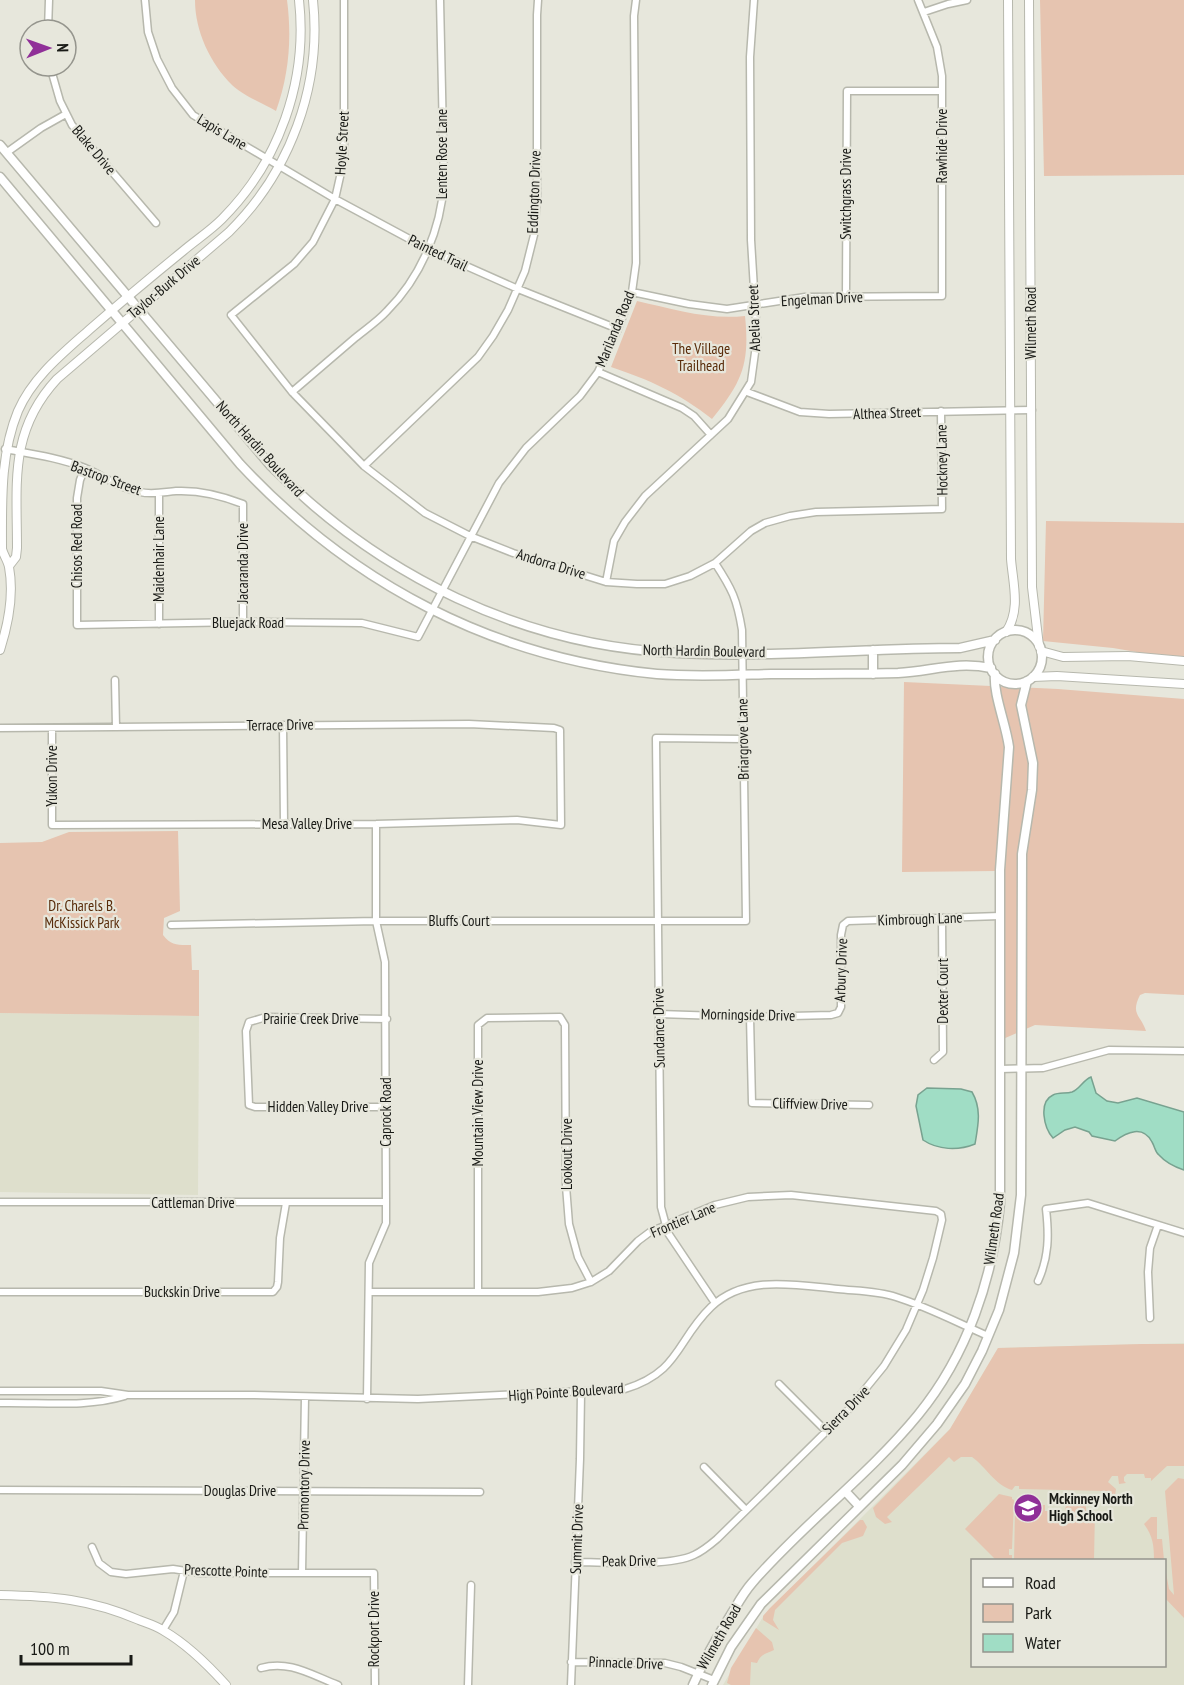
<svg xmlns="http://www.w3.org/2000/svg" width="1184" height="1685" font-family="'PT Sans Narrow',sans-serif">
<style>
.built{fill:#dedfcc;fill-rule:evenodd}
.green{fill:#e6c4b0}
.water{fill:#a0ddc5;stroke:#78a290;stroke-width:1.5}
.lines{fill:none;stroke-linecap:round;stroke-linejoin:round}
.minor-casing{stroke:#b7b8ad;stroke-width:9}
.tertiary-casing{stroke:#b7b8ad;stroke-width:10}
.secondary-casing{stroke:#b7b8ad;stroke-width:11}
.minor{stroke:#fff;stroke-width:6}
.tertiary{stroke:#fff;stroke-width:8}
.secondary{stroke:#fff;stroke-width:8}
.labels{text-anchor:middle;stroke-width:4.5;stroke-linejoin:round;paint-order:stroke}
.street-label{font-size:15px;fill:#191a16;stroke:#e7e7dc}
.park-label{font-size:15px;fill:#592c0a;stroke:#e7e7dc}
.poi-label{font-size:15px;font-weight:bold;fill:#191a16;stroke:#e7e7dc;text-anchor:start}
</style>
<rect width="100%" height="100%" fill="#e7e7dc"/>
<path class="built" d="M 0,1013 L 199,1016 L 198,1195 L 0,1192 Z
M 1184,1343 L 1184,1685 L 723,1685 L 764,1615 L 950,1429 L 998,1348 ZM 972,1560 L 1164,1560 L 1164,1666 L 972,1666 Z"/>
<path class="green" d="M 195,0 L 287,0 C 292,38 289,75 276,111 C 264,104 242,95 232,85 C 210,63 195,31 195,0 Z
M 1040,0 L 1184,0 L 1184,175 L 1044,176 Z
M 637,301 C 673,309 708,320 745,316 C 750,364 742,382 712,419 C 679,393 650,380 611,367 Z
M 1046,521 L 1184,523 L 1184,660 L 1113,648 L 1043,641 Z
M 904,682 L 1058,689 L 1184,699 L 1184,995 L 1145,993 L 1140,995 C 1130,1015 1141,1015 1146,1031 L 1035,1025 L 996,1042 L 996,871 L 902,872 Z
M 178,831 L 180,911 L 164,918 L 163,935 C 171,946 179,945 191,945 L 192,970 L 199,970 L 199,1016 L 0,1013 L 0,843 L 42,842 L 69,832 Z
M 1142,1344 L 1184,1344 L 1184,1466 L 1167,1466 L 1151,1481 L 1151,1478 L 1145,1478 L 1144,1474 L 1127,1474 L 1124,1477 L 1124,1481 L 1126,1483 L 1119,1484 L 1118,1476 L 1112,1476 L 1108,1482 L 1116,1489 L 1115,1496 L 1107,1491 L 1019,1489 L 1019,1486 L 1015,1486 L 1012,1490 C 995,1485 986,1467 972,1457 L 961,1457 L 954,1462 L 949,1457 L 887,1517 L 892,1522 L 885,1524 L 876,1517 L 873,1508 L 950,1429 L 998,1348 Z
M 1178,1478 L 1184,1479 L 1184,1618 L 1164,1597 L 1165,1567 L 1169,1589 L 1174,1595 L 1165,1491 Z
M 999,1494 L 1012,1497 L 1012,1499 L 1014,1500 L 1012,1549 L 1009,1549 L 1009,1555 L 1012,1555 L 1012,1560 L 996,1560 L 965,1529 Z
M 1026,1505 L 1045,1505 L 1045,1511 L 1065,1511 L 1066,1505 L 1086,1505 L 1086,1511 L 1095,1511 L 1094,1560 L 1014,1560 L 1015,1511 L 1025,1511 Z
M 1151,1517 L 1157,1517 L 1157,1539 L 1162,1539 L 1164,1560 L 1154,1560 C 1154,1546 1153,1536 1144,1524 Z
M 860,1520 L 863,1520 L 867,1527 L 863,1536 L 842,1543 L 775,1610 L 773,1620 L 779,1630 L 763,1620 L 763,1616 L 770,1608 Z
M 756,1628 L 772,1642 L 774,1650 C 767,1654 761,1653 757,1663 L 751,1662 L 750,1685 L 731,1685 L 727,1683 L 731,1668 Z"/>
<path class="water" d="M 1091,1077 L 1096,1093 L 1107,1101 L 1118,1103 L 1137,1098 L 1184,1112 L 1184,1170 C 1175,1167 1166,1163 1159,1155 C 1155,1152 1155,1147 1152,1142 C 1143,1125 1127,1132 1115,1141 L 1092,1136 L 1089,1132 L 1075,1127 L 1065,1130 L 1053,1138 C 1044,1128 1038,1102 1053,1095 C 1059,1092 1066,1094 1072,1092 C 1080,1089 1083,1080 1091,1077 Z
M 927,1088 L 961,1089 L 972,1092 C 982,1109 978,1126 975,1144 C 958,1151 938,1150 923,1140 L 916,1106 L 918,1095 Z"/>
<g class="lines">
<g class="minor-casing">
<path id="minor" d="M 145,0 L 148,32 L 157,59 L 172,88 L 193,115 L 335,199 L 428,249 L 518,289 L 618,329
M 344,0 L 344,159 L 335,199 L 313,242 L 294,264 L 231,315 L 292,392 L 364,466 L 425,513 L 470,536 L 513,553 L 606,582 L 637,584 L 665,584 L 690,576 L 715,563 L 751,531 L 765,523 L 790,516 L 816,512 L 942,509 L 941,411
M 924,12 L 948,4 L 967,0
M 48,30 L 49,0
M 50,66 L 60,101 L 72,125 L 156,223
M 6,153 L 41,128 L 66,114
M 632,292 L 689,304 L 727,309 L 805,297 L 942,296 L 942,76 L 937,47 L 918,0
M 846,296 L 847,91 L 942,91
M 598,372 L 682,408 L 694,416 L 711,435
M 292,392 C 313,374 334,356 355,338 C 366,329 378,321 387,311 C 421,277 441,229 444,182 L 440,0
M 747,392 L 800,412 L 829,414 L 1032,410
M 5,449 C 32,454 60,458 85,468 C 104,476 120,489 140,492 C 152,495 164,492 176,491 C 199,490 223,496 243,504 L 243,622
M 364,466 L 478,357 L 493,336 L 508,310 L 525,271 L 534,235 L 537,198 L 537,15 L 538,0
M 85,468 L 80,480 L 77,498 L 77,625 L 243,622 L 362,623 L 418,637 L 499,483 L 526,448 L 580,396 L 598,372 L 618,329 L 632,292 L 636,263 L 634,16 L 636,0
M 606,582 L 614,541 L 625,522 L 645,496 L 728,419 L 751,382 L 757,338 L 751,240 L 750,57 L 754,0
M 159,624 L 159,494
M 115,680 L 116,727
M 283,725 L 284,824
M 0,728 L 469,724 L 554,728 L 560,730 L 561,825 L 517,820 L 376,824 L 52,825 L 52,728
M 171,925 L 376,921 L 746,921 L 742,630 C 737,599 732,589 715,563
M 659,1014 L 750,1017 L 831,1015 L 838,1013 L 841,1007 L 841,935 L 843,925 L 848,921 L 1000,916
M 750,1017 L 752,1103 L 869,1105
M 934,1060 L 943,1052 L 942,918
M 1000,1069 L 1043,1068 L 1109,1050 L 1184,1051
M 386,1107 L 255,1107 L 249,1105 L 246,1031 L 249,1022 L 266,1017 L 387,1019
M 0,1202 L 386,1202
M 1038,1281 C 1049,1257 1049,1235 1046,1209 L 1088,1203 L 1184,1233
M 478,1291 L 478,1025 L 487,1018 L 560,1017 L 565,1025 L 566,1186 L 569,1224 L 578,1257 L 591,1282
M 0,1292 L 273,1292 L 277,1287 L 278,1282 L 280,1238 L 286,1203
M 369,1292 L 538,1292 L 572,1288 L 591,1282 L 609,1271 L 638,1241 L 650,1232 L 715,1205 L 748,1197 L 791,1195 L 936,1211 L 941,1214 L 942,1220 L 933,1258 L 923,1290 L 906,1330 L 884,1366 L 849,1409 L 717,1539 C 710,1545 703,1551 694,1555 C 669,1567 605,1562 575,1562
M 715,1303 L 668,1233 L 661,1207 L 656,738 L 743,739
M 1150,1318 L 1148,1272 L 1150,1248 L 1158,1225
M 779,1384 L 826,1431
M 0,1391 L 101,1391 L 128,1395 L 251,1395 L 418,1399 L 625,1389 C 680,1372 676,1341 711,1307 C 745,1274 796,1285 838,1289 C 857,1291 878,1291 896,1297 C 928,1307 958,1323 988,1336
M 367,1399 L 369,1263 L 386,1223 L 386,1202 L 385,962 L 376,921 L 376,824
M 0,1403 C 41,1402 86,1408 125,1396
M 704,1467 L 746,1510
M 0,1490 L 480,1492
M 92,1547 L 99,1563 L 111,1572 L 126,1574 L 173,1569 L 199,1573 L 374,1573 L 375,1685
M 302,1573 L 305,1397
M 163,1630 L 174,1612 L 184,1571
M 571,1662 L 665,1663 L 681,1667 L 714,1680
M 261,1668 C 290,1660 311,1675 338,1685
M 468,1685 L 471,1585
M 571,1685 L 580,1459 L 581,1393"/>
</g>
<g class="tertiary-casing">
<path id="tertiary" d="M 1029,0 L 1032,587 L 1039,646
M 9,566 L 16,557 L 17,548 C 17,482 9,431 57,379 L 229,232 C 290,172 322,86 313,0
M 1006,632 C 1021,610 1013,584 1011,559 L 1008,0
M 0,650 C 8,625 14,594 9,567 C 8,561 4,556 2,549 C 2,502 0,455 18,411 C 33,377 62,354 89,330 C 120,303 151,277 183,251 C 196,240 210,231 222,219 C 279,162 308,81 299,0
M 1041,651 L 1063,657 L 1128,656 L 1184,661
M 1033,677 L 1057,676 L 1184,684
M 0,1595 C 52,1596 90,1599 139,1620 C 147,1623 157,1626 164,1631 C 188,1645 208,1665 226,1685"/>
</g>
<g class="secondary-casing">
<path id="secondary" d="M 0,145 L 271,466 C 380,576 522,646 678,653 C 772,658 867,648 960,648 L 995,640
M 0,177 L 240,464 C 352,584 493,658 657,674 C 695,677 733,675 771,674 C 813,674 856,674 898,673 C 932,671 957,661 991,668
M988 657a27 27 0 1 1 54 0a27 27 0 1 1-54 0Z
M 873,650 L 873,674
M 845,1491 L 859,1506
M 693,1685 C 704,1660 717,1637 732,1613 C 738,1603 744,1592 752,1583 C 803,1524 868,1476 918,1415 C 967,1355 993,1279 1000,1203 L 1000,870 L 1009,747 C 1006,724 993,694 995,674
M 712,1685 L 731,1647 L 761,1604 L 902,1465 L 937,1424 L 965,1384 L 982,1351 L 999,1310 L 1014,1253 L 1021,1195 L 1022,854 L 1032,790 L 1033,763 L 1021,705 L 1027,681"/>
</g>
<use href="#minor" class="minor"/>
<use href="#tertiary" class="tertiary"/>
<use href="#secondary" class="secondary"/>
</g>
<defs>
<g id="school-disc" transform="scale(1.5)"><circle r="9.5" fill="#903098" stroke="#e7e7dc"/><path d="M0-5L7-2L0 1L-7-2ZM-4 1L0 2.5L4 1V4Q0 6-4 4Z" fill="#fff"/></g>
</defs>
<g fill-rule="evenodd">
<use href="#school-disc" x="1028" y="1508"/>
</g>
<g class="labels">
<g class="street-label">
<text transform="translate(222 132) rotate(31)" y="5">Lapis Lane</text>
<text transform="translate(342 143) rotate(-87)" y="5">Hoyle Street</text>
<text transform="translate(942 146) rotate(-90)" y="5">Rawhide Drive</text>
<text transform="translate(94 150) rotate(50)" y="5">Blake Drive</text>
<text transform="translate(442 154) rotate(-90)" y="5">Lenten Rose Lane</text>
<text transform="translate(534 192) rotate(-88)" y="5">Eddington Drive</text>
<text transform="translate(846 194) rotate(-90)" y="5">Switchgrass Drive</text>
<text transform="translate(438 253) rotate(26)" y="5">Painted Trail</text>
<text transform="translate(164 287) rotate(-40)" y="5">Taylor-Burk Drive</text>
<text transform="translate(822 299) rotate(-3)" y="5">Engelman Drive</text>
<text transform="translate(754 318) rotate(-92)" y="5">Abelia Street</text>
<text transform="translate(1031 323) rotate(-90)" y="5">Wilmeth Road</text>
<text transform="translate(615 329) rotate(-68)" y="5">Marilanda Road</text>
<text transform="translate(887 413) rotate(-2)" y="5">Althea Street</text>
<text transform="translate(260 449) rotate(48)" y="5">North Hardin Boulevard</text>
<text transform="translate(942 460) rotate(-91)" y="5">Hockney Lane</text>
<text transform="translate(106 478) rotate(20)" y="5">Bastrop Street</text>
<text transform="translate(77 546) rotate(-90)" y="5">Chisos Red Road</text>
<text transform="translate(159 559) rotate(-90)" y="5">Maidenhair Lane</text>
<text transform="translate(243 563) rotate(-90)" y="5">Jacaranda Drive</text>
<text transform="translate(551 564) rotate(17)" y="5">Andorra Drive</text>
<text x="248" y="628">Bluejack Road</text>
<text transform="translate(704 651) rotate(1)" y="5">North Hardin Boulevard</text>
<text transform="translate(280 725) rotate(-1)" y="5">Terrace Drive</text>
<text transform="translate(743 739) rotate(-91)" y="5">Briargrove Lane</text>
<text transform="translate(52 776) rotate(-90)" y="5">Yukon Drive</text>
<text x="307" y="829">Mesa Valley Drive</text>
<text transform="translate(920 919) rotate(-2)" y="5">Kimbrough Lane</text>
<text x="459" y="926">Bluffs Court</text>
<text transform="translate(841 970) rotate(-88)" y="5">Arbury Drive</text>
<text transform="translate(943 991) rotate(-90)" y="5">Dexter Court</text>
<text transform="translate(748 1015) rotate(1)" y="5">Morningside Drive</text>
<text x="311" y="1024">Prairie Creek Drive</text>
<text transform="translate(659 1028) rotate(-91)" y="5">Sundance Drive</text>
<text transform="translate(810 1104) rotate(1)" y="5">Cliffview Drive</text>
<text x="318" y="1112">Hidden Valley Drive</text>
<text transform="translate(386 1112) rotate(-90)" y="5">Caprock Road</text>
<text transform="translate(478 1113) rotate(-90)" y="5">Mountain View Drive</text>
<text transform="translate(567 1154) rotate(-90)" y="5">Lookout Drive</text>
<text x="193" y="1208">Cattleman Drive</text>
<text transform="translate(683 1220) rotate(-23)" y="5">Frontier Lane</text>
<text transform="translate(994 1229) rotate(-82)" y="5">Wilmeth Road</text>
<text x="182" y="1297">Buckskin Drive</text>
<text transform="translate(566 1392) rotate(-4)" y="5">High Pointe Boulevard</text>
<text transform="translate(846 1410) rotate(-46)" y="5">Sierra Drive</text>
<text transform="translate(304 1485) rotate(-89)" y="5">Promontory Drive</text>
<text x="240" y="1496">Douglas Drive</text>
<text transform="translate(577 1539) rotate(-88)" y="5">Summit Drive</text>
<text transform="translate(629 1561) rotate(-1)" y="5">Peak Drive</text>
<text transform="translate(226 1571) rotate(2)" y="5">Prescotte Pointe</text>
<text transform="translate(374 1629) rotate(-90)" y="5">Rockport Drive</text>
<text transform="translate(719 1637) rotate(-60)" y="5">Wilmeth Road</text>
<text transform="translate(626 1663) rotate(2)" y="5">Pinnacle Drive</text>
</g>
<g class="park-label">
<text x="701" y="354">The Village<tspan x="701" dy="17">Trailhead</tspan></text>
<text x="82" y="911">Dr. Charels B.<tspan x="82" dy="17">McKissick Park</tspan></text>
</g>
<g class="poi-label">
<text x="1049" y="1504">Mckinney North<tspan x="1049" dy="17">High School</tspan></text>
</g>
</g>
<rect x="971" y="1559" width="195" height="108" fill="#e7e7dc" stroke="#95958d" stroke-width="1.5"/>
<rect x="983" y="1578" width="30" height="9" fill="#ffffff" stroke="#95958d" stroke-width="1.5"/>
<text x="1025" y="1589" font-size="18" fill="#191a16">Road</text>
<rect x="983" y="1604" width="30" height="18" fill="#e6c4b0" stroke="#95958d" stroke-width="1.5"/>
<text x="1025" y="1619" font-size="18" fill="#191a16">Park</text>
<rect x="983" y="1634" width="30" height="18" fill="#a0ddc5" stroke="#95958d" stroke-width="1.5"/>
<text x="1025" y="1649" font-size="18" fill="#191a16">Water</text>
<g transform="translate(48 48) rotate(89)"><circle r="28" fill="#e7e7dc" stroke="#95958d" stroke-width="1.5"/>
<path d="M0-4.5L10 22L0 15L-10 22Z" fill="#903098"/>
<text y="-9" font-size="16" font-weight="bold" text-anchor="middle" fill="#191a16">N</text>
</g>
<path d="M21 1655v9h110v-9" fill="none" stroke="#191a16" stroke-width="3"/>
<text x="30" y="1655" font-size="18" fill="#191a16" stroke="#e7e7dc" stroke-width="4.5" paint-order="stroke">100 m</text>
</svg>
